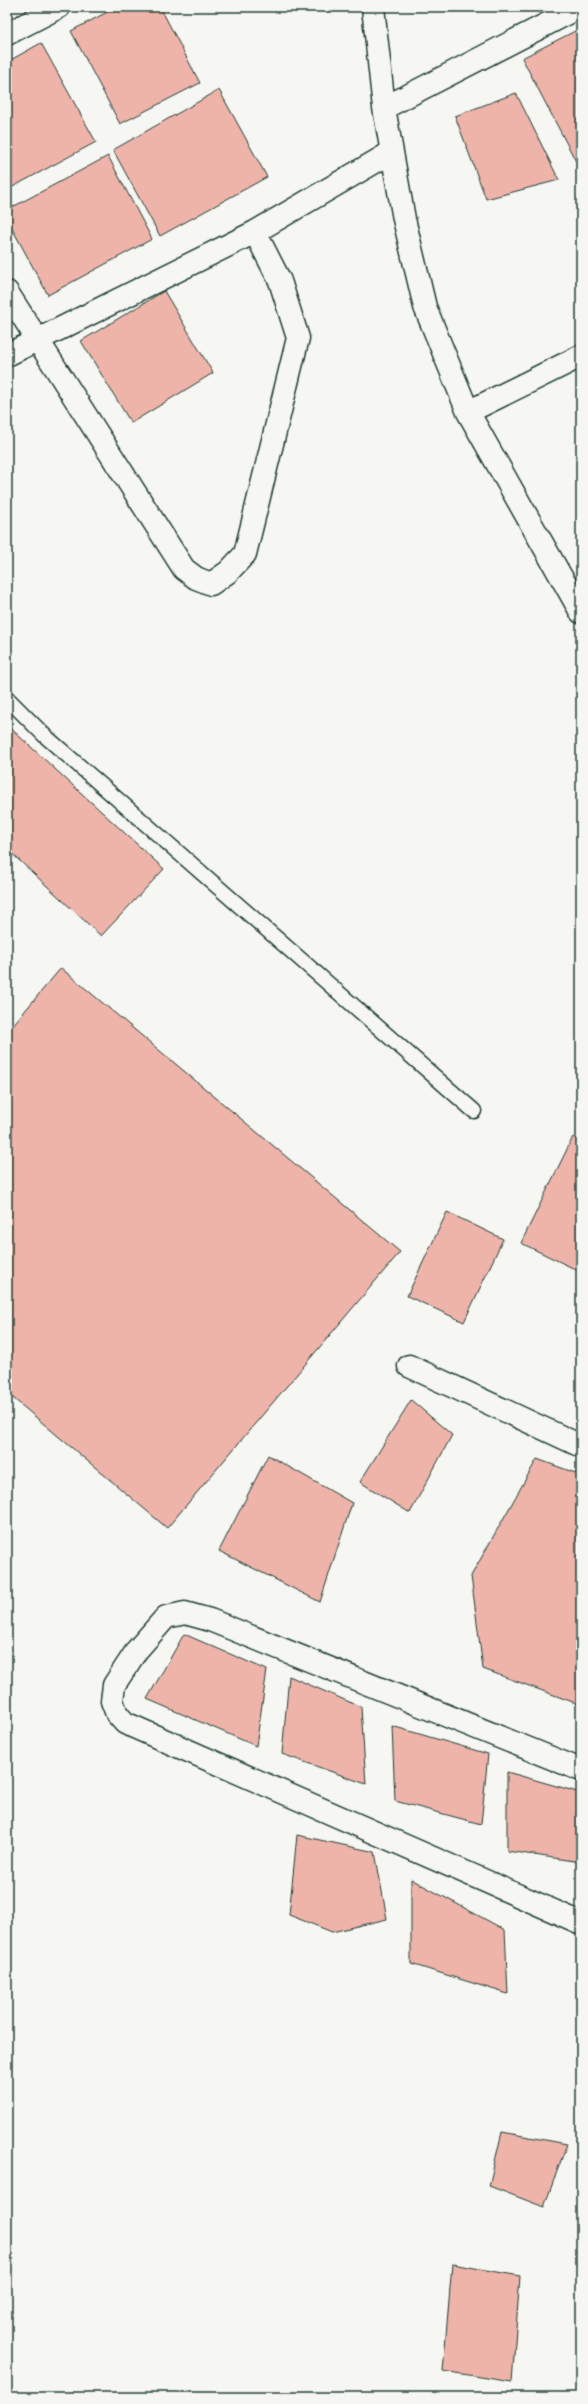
<svg xmlns="http://www.w3.org/2000/svg" width="588" height="2404" font-family="'Balsamiq Sans',sans-serif">
<style>
.building{fill:#eeb4aa;stroke:#1f3d34}
.lines{fill:none;stroke-linecap:round;stroke-linejoin:round}
.service-casing{stroke:#1f3d34;stroke-width:17}
.minor-casing{stroke:#1f3d34;stroke-width:25}
.service{stroke:#f6f6f2;stroke-width:14}
.minor{stroke:#f6f6f2;stroke-width:22}
</style>
<rect width="100%" height="100%" fill="#f6f6f2"/>
<filter id="ink" filterUnits="userSpaceOnUse"><feTurbulence type="fractalNoise" baseFrequency=".025" numOctaves="2"/><feDisplacementMap in="SourceGraphic" scale="8" xChannelSelector="R" yChannelSelector="G"/><feConvolveMatrix kernelMatrix="1 2 1 2 8 2 1 2 1" color-interpolation-filters="sRGB"/></filter>
<g filter="url(#ink)">
<path class="building" d="M 117,7 L 160,7 L 200,83 L 120,124 L 71,31 Z
M 581,28 L 581,171 L 522,58 Z
M 41,43 L 96,142 L 7,190 L 7,62 Z
M 219,90 L 267,177 L 160,236 L 113,150 Z
M 516,93 L 559,180 L 486,199 L 455,116 Z
M 108,156 L 152,239 L 48,295 L 7,219 L 7,210 Z
M 164,291 L 213,373 L 131,423 L 81,341 Z
M 7,725 L 164,869 L 101,936 L 7,849 Z
M 61,968 L 400,1252 L 167,1528 L 7,1393 L 7,1032 Z
M 573,1137 L 581,1141 L 581,1272 L 521,1243 Z
M 447,1212 L 503,1239 L 464,1322 L 407,1296 Z
M 411,1400 L 452,1435 L 410,1513 L 360,1482 Z
M 268,1455 L 352,1503 L 320,1602 L 219,1551 Z
M 537,1459 L 581,1475 L 581,1705 L 483,1669 L 471,1576 Z
M 184,1634 L 267,1670 L 256,1746 L 147,1699 Z
M 289,1676 L 361,1707 L 366,1784 L 282,1754 Z
M 392,1726 L 488,1754 L 481,1824 L 395,1801 Z
M 507,1772 L 581,1793 L 581,1862 L 507,1851 Z
M 297,1835 L 375,1852 L 387,1919 L 332,1932 L 289,1915 Z
M 411,1879 L 505,1930 L 508,1994 L 411,1964 Z
M 502,2132 L 567,2144 L 544,2207 L 489,2186 Z
M 452,2264 L 520,2276 L 512,2382 L 443,2371 Z"/>
<g class="lines">
<g class="service-casing">
<path id="service" d="M 7,698 L 44,735 L 474,1111"/>
</g>
<g class="minor-casing">
<path id="minor" d="M 373,7 L 384,108 L 404,219 L 425,307 L 468,412 L 581,612
M 7,34 L 59,7
M 384,108 L 580,7
M 7,292 L 184,569 L 196,578 L 211,584 L 228,572 L 245,554 L 298,338 L 280,281 L 255,232
M 7,355 L 255,232 L 392,152
M 468,412 L 581,356
M 409,1366 L 581,1446
M 581,1770 L 210,1620 L 185,1613 L 166,1617 L 137,1650 L 114,1685 L 112,1701 L 117,1714 L 125,1723 L 581,1923"/>
</g>
<use href="#service" class="service"/>
<use href="#minor" class="minor"/>
</g>
</g>
<rect width="588" height="2404" fill="none" stroke="#f6f6f2" stroke-width="24"/>
<rect x="12" y="12" width="564" height="2380" fill="none" stroke="#1f3d34" stroke-width="1.5" filter="url(#ink)"/>
</svg>
